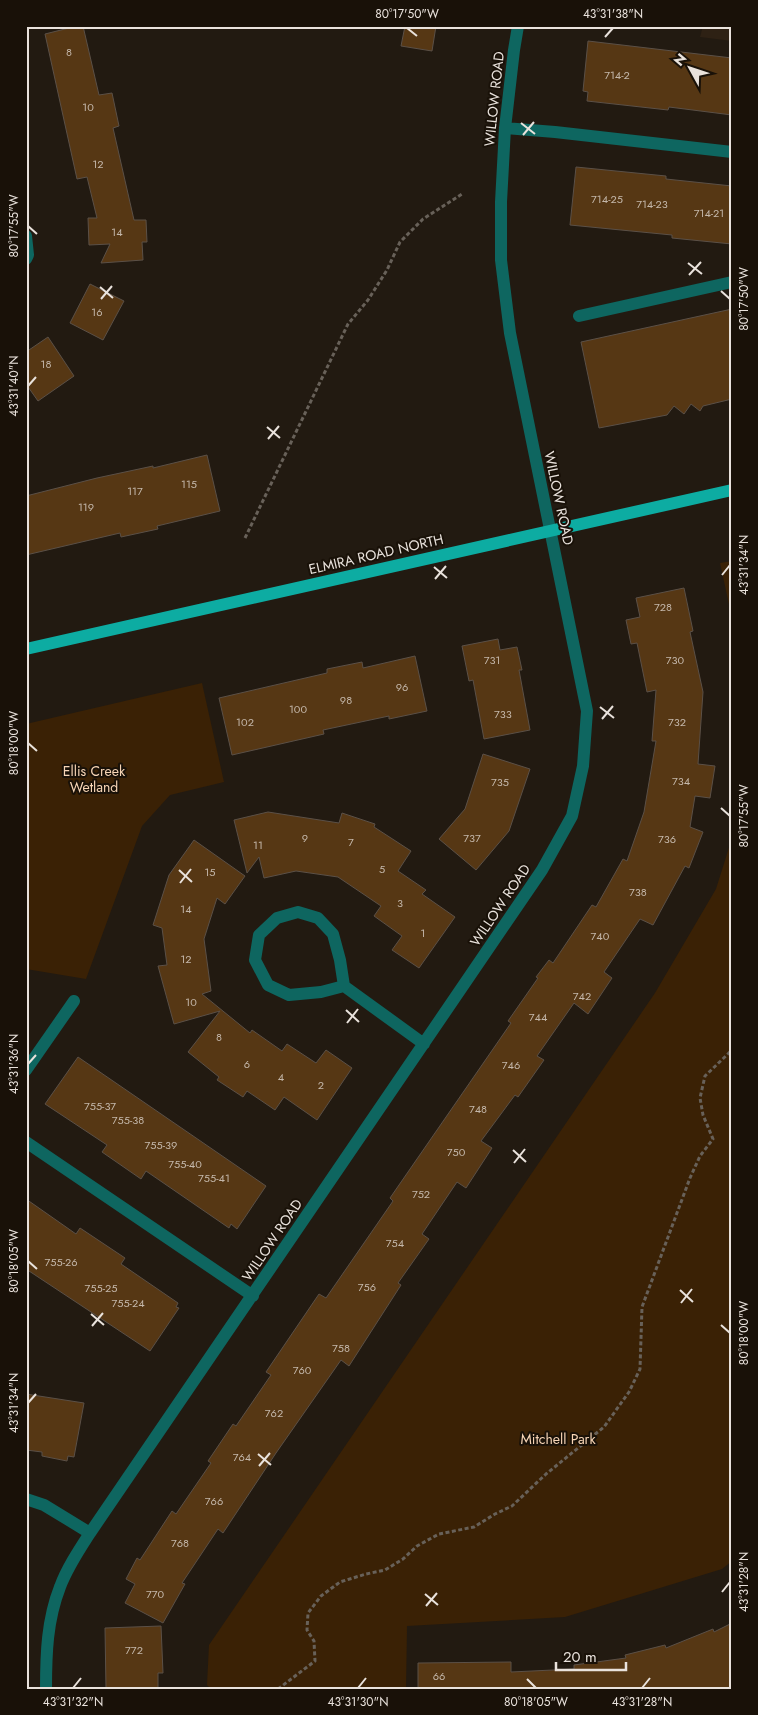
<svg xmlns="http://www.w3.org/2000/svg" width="758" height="1715" font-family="Jost,sans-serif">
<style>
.built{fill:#2e2114}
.green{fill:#3a2105}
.building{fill:#563714;stroke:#5b5047}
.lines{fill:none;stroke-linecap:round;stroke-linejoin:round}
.path{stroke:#686159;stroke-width:3;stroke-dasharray:4 2.5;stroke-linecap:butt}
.minor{stroke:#0e6660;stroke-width:12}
.major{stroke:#0daca2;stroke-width:12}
.ticks{fill:none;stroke:#e9e2dc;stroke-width:2}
.labels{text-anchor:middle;stroke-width:4;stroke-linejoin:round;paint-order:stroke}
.number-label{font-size:11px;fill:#c4b7aa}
.street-label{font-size:14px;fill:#e9e2dc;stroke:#191108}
.park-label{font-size:14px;fill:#f7d5b6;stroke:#191108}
.neatline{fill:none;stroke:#e9e2dc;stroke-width:2}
.ticks-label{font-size:12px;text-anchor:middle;fill:#e9e2dc}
</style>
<rect width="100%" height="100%" fill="#221a11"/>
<path class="built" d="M 703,26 L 732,26 L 732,41 L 700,37 Z"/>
<path class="green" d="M 732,561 L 732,618 L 720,563 Z
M 202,683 L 224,782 L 170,795 L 142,826 L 86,979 L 26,969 L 26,724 Z
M 732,838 L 732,1561 L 722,1569 L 565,1617 L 407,1626 L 406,1689 L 211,1689 L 207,1685 L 209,1645 L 655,993 L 716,889 Z"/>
<path class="building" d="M 77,26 L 83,26 L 99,95 L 112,93 L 119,126 L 113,128 L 134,220 L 146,220 L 147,242 L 142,242 L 143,260 L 101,263 L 110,244 L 89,245 L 88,218 L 97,218 L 87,177 L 77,179 L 45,34 Z
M 405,26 L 436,26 L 432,51 L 401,46 Z
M 588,41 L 732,58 L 732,115 L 669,107 L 668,110 L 587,101 L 588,92 L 583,91 Z
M 576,167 L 666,176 L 666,179 L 732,186 L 732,244 L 672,238 L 672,235 L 570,225 Z
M 90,284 L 124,301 L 103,340 L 70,323 Z
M 732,309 L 732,399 L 703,406 L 700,411 L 691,404 L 684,414 L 674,406 L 667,415 L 599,428 L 581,342 Z
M 48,337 L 74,376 L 38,401 L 26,384 L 26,352 Z
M 207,455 L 220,511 L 157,526 L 158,529 L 121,537 L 120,533 L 26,555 L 26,496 L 97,478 L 153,466 L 153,468 Z
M 684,588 L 693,631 L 690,632 L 703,692 L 698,764 L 715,766 L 710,798 L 695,796 L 690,827 L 703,832 L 689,868 L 685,866 L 653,925 L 640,919 L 604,972 L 612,978 L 588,1014 L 574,1003 L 537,1056 L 544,1060 L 518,1097 L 515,1095 L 481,1141 L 492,1148 L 466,1188 L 457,1182 L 422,1234 L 429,1239 L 398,1283 L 401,1285 L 349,1366 L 341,1360 L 276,1453 L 223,1533 L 218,1529 L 182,1583 L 185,1584 L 163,1623 L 125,1603 L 135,1584 L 126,1579 L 137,1558 L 140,1560 L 172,1511 L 176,1514 L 211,1463 L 208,1461 L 233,1424 L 236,1426 L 271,1375 L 266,1372 L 319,1294 L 326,1298 L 393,1201 L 390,1198 L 511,1023 L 508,1021 L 538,978 L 536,977 L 549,960 L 553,963 L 592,905 L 596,907 L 623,859 L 627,861 L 644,812 L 656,741 L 652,741 L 656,690 L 647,692 L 637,643 L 631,644 L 626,620 L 640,617 L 636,598 Z
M 498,639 L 500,650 L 517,647 L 522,670 L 519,670 L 530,730 L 484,739 L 473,680 L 469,681 L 462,646 Z
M 415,656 L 427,711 L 389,719 L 389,716 L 323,730 L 324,734 L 232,755 L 219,698 L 327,673 L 327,669 L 362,662 L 363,668 Z
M 483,754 L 530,769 L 509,831 L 476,870 L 439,839 L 465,809 Z
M 268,812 L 339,823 L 342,813 L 375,824 L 374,827 L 411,851 L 398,871 L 426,890 L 422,894 L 455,917 L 419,968 L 392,950 L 402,936 L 374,916 L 381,906 L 338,877 L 296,871 L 264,878 L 259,857 L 247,873 L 234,820 Z
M 194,840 L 245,876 L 225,904 L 217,898 L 204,939 L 211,991 L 202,994 L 250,1033 L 252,1030 L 282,1051 L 287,1044 L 316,1063 L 326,1050 L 352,1068 L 317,1120 L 284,1097 L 275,1110 L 247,1091 L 243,1097 L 217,1080 L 219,1077 L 188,1052 L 220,1011 L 174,1024 L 158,966 L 167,965 L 162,928 L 153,925 L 169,875 Z
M 78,1057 L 266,1186 L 237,1229 L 231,1224 L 229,1228 L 146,1171 L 141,1179 L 102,1152 L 107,1145 L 45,1104 Z
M 26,1199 L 76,1234 L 80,1228 L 125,1258 L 121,1264 L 178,1303 L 176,1307 L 179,1308 L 150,1351 L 26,1269 Z
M 26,1394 L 84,1403 L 74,1457 L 68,1456 L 67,1461 L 42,1456 L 42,1452 L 26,1450 Z
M 732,1623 L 732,1689 L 418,1689 L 418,1663 L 511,1662 L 511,1672 L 574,1669 L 574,1665 L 626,1658 L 625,1655 L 665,1645 L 666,1648 L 713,1629 L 714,1632 Z
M 161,1626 L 163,1673 L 158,1673 L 158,1689 L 106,1689 L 105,1628 Z"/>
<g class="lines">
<path class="path" d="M 245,538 L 348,324 L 368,300 L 387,270 L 400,242 L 423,219 L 462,194
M 278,1689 L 315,1661 L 314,1641 L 307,1630 L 308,1613 L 321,1596 L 340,1582 L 366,1574 L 385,1570 L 403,1559 L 417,1546 L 439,1534 L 474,1527 L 495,1514 L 512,1506 L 546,1474 L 604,1427 L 629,1392 L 640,1369 L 642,1307 L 690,1178 L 700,1156 L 713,1139 L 703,1115 L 700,1098 L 705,1076 L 732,1050"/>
<path class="minor" d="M 505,128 L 555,132 L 732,152
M 26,236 L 28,255 L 26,259
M 579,316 L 732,282
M 344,986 L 321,992 L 289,995 L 268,985 L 255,960 L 259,935 L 277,918 L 298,912 L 318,918 L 333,934 L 340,960 L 344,986 L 424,1044
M 26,1070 L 74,1001
M 26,1142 L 253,1296
M 26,1499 L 44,1505 L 90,1533
M 46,1689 C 46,1654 47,1620 60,1587 C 67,1568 79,1550 90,1533 L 542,870 L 572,816 L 583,766 L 587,711 L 510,333 L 501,260 L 501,202 L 505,128 L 514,50 L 518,26"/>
<path class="major" d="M 26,649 L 732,490"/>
</g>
<path class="ticks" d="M 407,28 L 417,36M 605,37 L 613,28M 521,123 L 535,134M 523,135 L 534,122M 28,226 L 37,234M 688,263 L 702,274M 689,275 L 701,262M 100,287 L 113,298M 721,291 L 730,299M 101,299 L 112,286M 28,386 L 36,377M 267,427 L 280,438M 268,439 L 279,426M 434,567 L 447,578M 722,575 L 730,565M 435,579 L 446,566M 600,707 L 614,718M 602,719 L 613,706M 28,743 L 37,751M 721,808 L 730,816M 179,870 L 192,882M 180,883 L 191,869M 346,1010 L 359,1022M 347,1023 L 358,1009M 28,1064 L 36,1055M 513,1150 L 526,1162M 514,1163 L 525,1149M 28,1261 L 37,1269M 680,1290 L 693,1302M 681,1303 L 692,1289M 91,1314 L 104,1325M 721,1325 L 730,1333M 92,1326 L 103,1313M 28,1403 L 36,1394M 258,1454 L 271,1465M 259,1466 L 270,1453M 722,1592 L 730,1582M 425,1594 L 438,1605M 426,1606 L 437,1593M 527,1679 L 536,1688M 73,1688 L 81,1678M 358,1688 L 366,1678M 642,1688 L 650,1678"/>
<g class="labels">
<g class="number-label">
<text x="69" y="56">8</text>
<text x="617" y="79">714-2</text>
<text x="88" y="111">10</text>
<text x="98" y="168">12</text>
<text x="607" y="203">714-25</text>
<text x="652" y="208">714-23</text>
<text x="709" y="217">714-21</text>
<text x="117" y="236">14</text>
<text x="97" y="316">16</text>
<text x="46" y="368">18</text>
<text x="189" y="488">115</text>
<text x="135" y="495">117</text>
<text x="86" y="511">119</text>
<text x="663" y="611">728</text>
<text x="492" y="664">731</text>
<text x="675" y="664">730</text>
<text x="402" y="691">96</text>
<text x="346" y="704">98</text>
<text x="298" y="713">100</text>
<text x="503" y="718">733</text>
<text x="245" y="726">102</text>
<text x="677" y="726">732</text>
<text x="681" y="785">734</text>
<text x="500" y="786">735</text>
<text x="305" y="842">9</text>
<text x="472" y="842">737</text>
<text x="667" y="843">736</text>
<text x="351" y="846">7</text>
<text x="258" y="849">11</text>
<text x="382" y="873">5</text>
<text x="210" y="876">15</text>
<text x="638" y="896">738</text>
<text x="400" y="907">3</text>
<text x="186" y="913">14</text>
<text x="423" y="937">1</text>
<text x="600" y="940">740</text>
<text x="186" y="963">12</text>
<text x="582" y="1000">742</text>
<text x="191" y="1006">10</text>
<text x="538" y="1021">744</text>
<text x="219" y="1041">8</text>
<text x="247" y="1068">6</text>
<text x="511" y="1069">746</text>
<text x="281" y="1081">4</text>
<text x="321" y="1089">2</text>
<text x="100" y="1110">755-37</text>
<text x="478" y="1113">748</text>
<text x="128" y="1124">755-38</text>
<text x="161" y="1149">755-39</text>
<text x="456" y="1156">750</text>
<text x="185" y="1168">755-40</text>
<text x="214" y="1182">755-41</text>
<text x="421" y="1198">752</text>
<text x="395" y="1247">754</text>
<text x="61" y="1266">755-26</text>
<text x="367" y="1291">756</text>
<text x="101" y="1292">755-25</text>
<text x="128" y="1307">755-24</text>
<text x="341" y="1352">758</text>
<text x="302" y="1374">760</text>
<text x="274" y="1417">762</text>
<text x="242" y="1461">764</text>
<text x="214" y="1505">766</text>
<text x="180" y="1547">768</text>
<text x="155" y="1598">770</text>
<text x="134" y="1654">772</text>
<text x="439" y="1680">66</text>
</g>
<g class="street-label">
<text transform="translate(494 99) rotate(-84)" y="5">WILLOW ROAD</text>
<text transform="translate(559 498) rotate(78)" y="5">WILLOW ROAD</text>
<text transform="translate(376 554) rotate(-13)" y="5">ELMIRA ROAD NORTH</text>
<text transform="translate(500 905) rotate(-56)" y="5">WILLOW ROAD</text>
<text transform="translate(272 1240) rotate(-56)" y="5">WILLOW ROAD</text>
</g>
<g class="park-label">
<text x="94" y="776">Ellis Creek<tspan x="94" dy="16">Wetland</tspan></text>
<text x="558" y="1444">Mitchell Park</text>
</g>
</g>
<rect width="758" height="1715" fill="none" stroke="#191108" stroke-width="55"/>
<g transform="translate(690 68) rotate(310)" stroke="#191108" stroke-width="4" paint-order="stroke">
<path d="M0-4L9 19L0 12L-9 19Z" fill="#e9e2dc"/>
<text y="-8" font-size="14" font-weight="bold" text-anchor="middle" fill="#e9e2dc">N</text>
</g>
<path d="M556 1662v8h70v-8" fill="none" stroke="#e9e2dc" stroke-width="2.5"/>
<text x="563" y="1662" font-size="15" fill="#e9e2dc" stroke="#191108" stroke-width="4" paint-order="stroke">20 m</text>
<rect x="28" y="28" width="702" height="1660" class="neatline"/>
<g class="ticks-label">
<text x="407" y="18">80°17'50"W</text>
<text x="613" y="18">43°31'38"N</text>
<text transform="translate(14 226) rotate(-90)" y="4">80°17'55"W</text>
<text transform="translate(744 299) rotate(-90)" y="4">80°17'50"W</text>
<text transform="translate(14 386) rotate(-90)" y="4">43°31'40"N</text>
<text transform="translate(744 565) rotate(-90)" y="4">43°31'34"N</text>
<text transform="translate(14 743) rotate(-90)" y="4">80°18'00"W</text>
<text transform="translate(744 816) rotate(-90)" y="4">80°17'55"W</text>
<text transform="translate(14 1064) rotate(-90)" y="4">43°31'36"N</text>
<text transform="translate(14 1261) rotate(-90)" y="4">80°18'05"W</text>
<text transform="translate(744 1333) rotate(-90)" y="4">80°18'00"W</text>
<text transform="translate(14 1403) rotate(-90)" y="4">43°31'34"N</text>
<text transform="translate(744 1582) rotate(-90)" y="4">43°31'28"N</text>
<text x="73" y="1706">43°31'32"N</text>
<text x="358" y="1706">43°31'30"N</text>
<text x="536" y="1706">80°18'05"W</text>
<text x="642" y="1706">43°31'28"N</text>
</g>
</svg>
